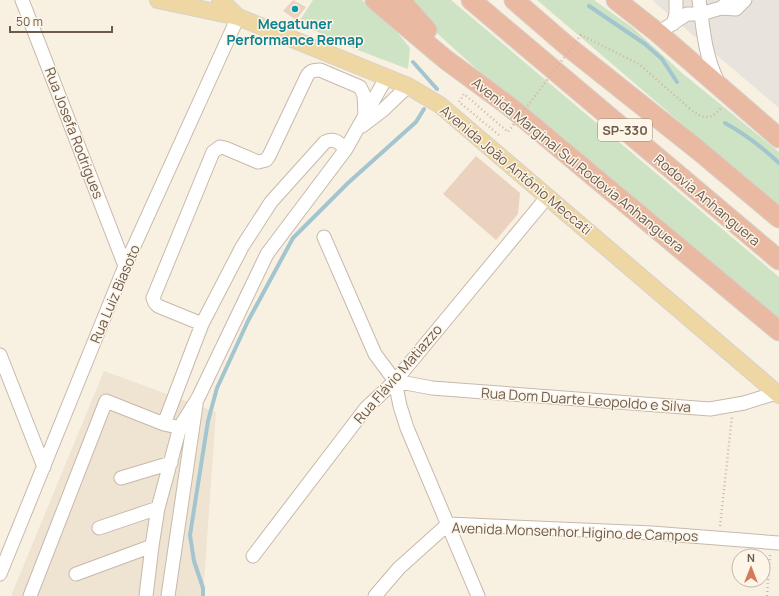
<svg xmlns="http://www.w3.org/2000/svg" width="779" height="596" font-family="Manrope,sans-serif">
<style>
.residential{fill:#efe3d2}
.industrial{fill:#e8e3dd}
.green{fill:#cee3c3}
.lines{fill:none;stroke-linecap:round;stroke-linejoin:round}
.stream{stroke:#a2c5cf;stroke-width:4}
.building{fill:#ead2be}
.minor-casing{stroke:#c7b9ab;stroke-width:15}
.major-casing{stroke:#d6d1cd;stroke-width:18}
.highway-casing{stroke:#d6d1cd;stroke-width:21}
.path{stroke:#ceb6a2;stroke-width:2.5;stroke-dasharray:1 3;stroke-linecap:butt}
.minor{stroke:#fff;stroke-width:13}
.major{stroke:#eed7a3;stroke-width:16}
.highway{stroke:#eab9a1;stroke-width:19}
.path-bridge{stroke:#ceb6a2;stroke-width:2.5;stroke-dasharray:1 3;stroke-linecap:butt}
.culture-dot{fill:#0f9aa8;stroke:#fcf5e8;stroke-width:1.5}
.labels{text-anchor:middle;stroke-width:3;stroke-linejoin:round;paint-order:stroke}
.shield{fill:#fcf5e8;stroke:#97887b;stroke-width:1}
.shield-label{font-size:13px;font-weight:bold;fill:#6c5a4c}
.culture-label{font-size:14px;font-weight:bold;fill:#0d838f;stroke:#fcf5e8}
.street-label{font-size:14px;fill:#6c5a4c;stroke:#fcf5e8}
</style>
<rect width="100%" height="100%" fill="#f8f1e2"/>
<path class="residential" d="M 104,371 L 216,412 L 203,596 L 11,596 Z"/>
<path class="industrial" d="M 653,0 L 779,0 L 779,108 L 654,2 Z"/>
<path class="green" d="M 313,0 L 362,0 L 393,27 L 410,48 L 408,69 L 355,49 L 298,23 Z
M 407,0 L 451,0 L 779,277 L 779,320 L 503,93 L 439,35 Z
M 537,0 L 594,0 L 633,28 L 682,73 L 779,152 L 779,206 C 697,138 618,68 537,0 Z"/>
<g class="lines">
<path class="stream" d="M 589,6 L 645,44 L 662,59 L 677,82
M 413,62 L 437,89
M 725,123 C 745,134 762,147 779,163
M 203,596 L 203,588 L 194,561 L 190,535 L 208,421 L 217,388 L 248,321 L 293,238 L 348,183 L 416,122 L 424,109"/>
</g>
<path class="building" d="M 293,0 L 306,7 L 296,20 L 283,11 Z
M 476,156 L 520,193 L 518,214 L 496,240 L 443,194 Z"/>
<g class="lines">
<g class="minor-casing">
<path id="minor" d="M 22,0 L 125,266
M 699,0 L 701,14 L 721,8 L 731,0
M 721,8 L 736,9 L 745,0
M 673,24 L 676,14 L 676,0
M 658,33 L 687,14 L 701,14 C 704,38 707,60 718,82
M 362,126 L 383,110 L 408,86
M 324,237 L 375,354 L 395,381 L 400,406 L 407,428 L 478,596
M 202,324 L 158,306 L 155,303 L 153,298 L 213,152 L 220,147 L 225,148 L 258,162 L 266,160 L 269,156 L 307,76 C 310,71 313,70 320,70 L 360,87 L 364,95 L 365,116
M 0,355 L 44,467
M 395,381 L 432,388 L 710,409 L 744,403 L 776,393
M 164,424 L 202,324 L 242,247 L 271,202 L 325,142 C 334,137 339,143 346,149
M 121,478 L 171,463
M 99,528 L 158,508
M 253,556 L 366,408 L 395,381 L 548,196
M 0,574 L 125,266 L 238,17
M 76,574 L 152,546
M 30,596 L 106,401 L 164,424 L 173,426
M 146,596 L 152,546 L 158,508 L 180,427 L 198,398 L 267,254 L 346,149 L 386,78
M 168,596 L 196,405
M 375,596 L 399,568 L 448,524 L 652,533 L 779,543"/>
</g>
<g class="major-casing">
<path id="major" d="M 158,0 L 238,17
M 220,0 L 238,17 L 408,86 L 440,105 L 779,395"/>
</g>
<g class="highway-casing">
<path id="highway" d="M 375,0 L 445,59 L 509,106 L 779,331
M 400,0 L 427,30
M 471,0 L 779,260
M 514,0 L 566,45 L 698,150 L 779,218
M 616,0 L 658,33 L 779,138"/>
</g>
<path class="path" d="M 689,108 C 702,118 709,122 721,108
M 720,526 L 732,417
M 767,596 L 770,555"/>
<use href="#minor" class="minor"/>
<use href="#major" class="major"/>
<use href="#highway" class="highway"/>
<path class="path-bridge" d="M 499,135 L 459,102 L 464,94 L 508,132 L 581,35 L 639,64 L 689,108"/>
</g>
<circle class="culture-dot" cx="295" cy="9" r="4"/>
<g class="labels">
<rect class="shield" x="598" y="119" width="54" height="22" rx="3"/>
<g class="shield-label">
<text x="625" y="135">SP-330</text>
</g>
<g class="culture-label">
<text x="295" y="29">Megatuner<tspan x="295" dy="16">Performance Remap</tspan></text>
</g>
<g class="street-label">
<text transform="translate(74 133) rotate(69)" y="5">Rua Josefa Rodrigues</text>
<text transform="translate(578 165) rotate(39)" y="5">Avenida Marginal Sul Rodovia Anhanguera</text>
<text transform="translate(516 170) rotate(40)" y="5">Avenida João Antônio Meccati</text>
<text transform="translate(707 200) rotate(40)" y="5">Rodovia Anhanguera</text>
<text transform="translate(115 294) rotate(-67)" y="5">Rua Luiz Biasoto</text>
<text transform="translate(398 374) rotate(-49)" y="5">Rua Flávio Matiazzo</text>
<text transform="translate(586 400) rotate(4)" y="5">Rua Dom Duarte Leopoldo e Silva</text>
<text transform="translate(575 532) rotate(2)" y="5">Avenida Monsenhor Higino de Campos</text>
</g>
</g>
<g transform="translate(751 568)"><circle r="19" fill="#fcf5e8" stroke="#c2b7aa"/>
<path d="M0-3L7 15L0 10L-7 15Z" fill="#d27b58"/>
<text y="-6" font-size="11" font-weight="bold" text-anchor="middle" fill="#6c5a4c">N</text>
</g>
<path d="M10 26v6h102v-6" fill="none" stroke="#6c5a4c" stroke-width="2"/>
<text x="16" y="26" font-size="12" fill="#6c5a4c" stroke="#fcf5e8" stroke-width="3" paint-order="stroke">50 m</text>
</svg>
